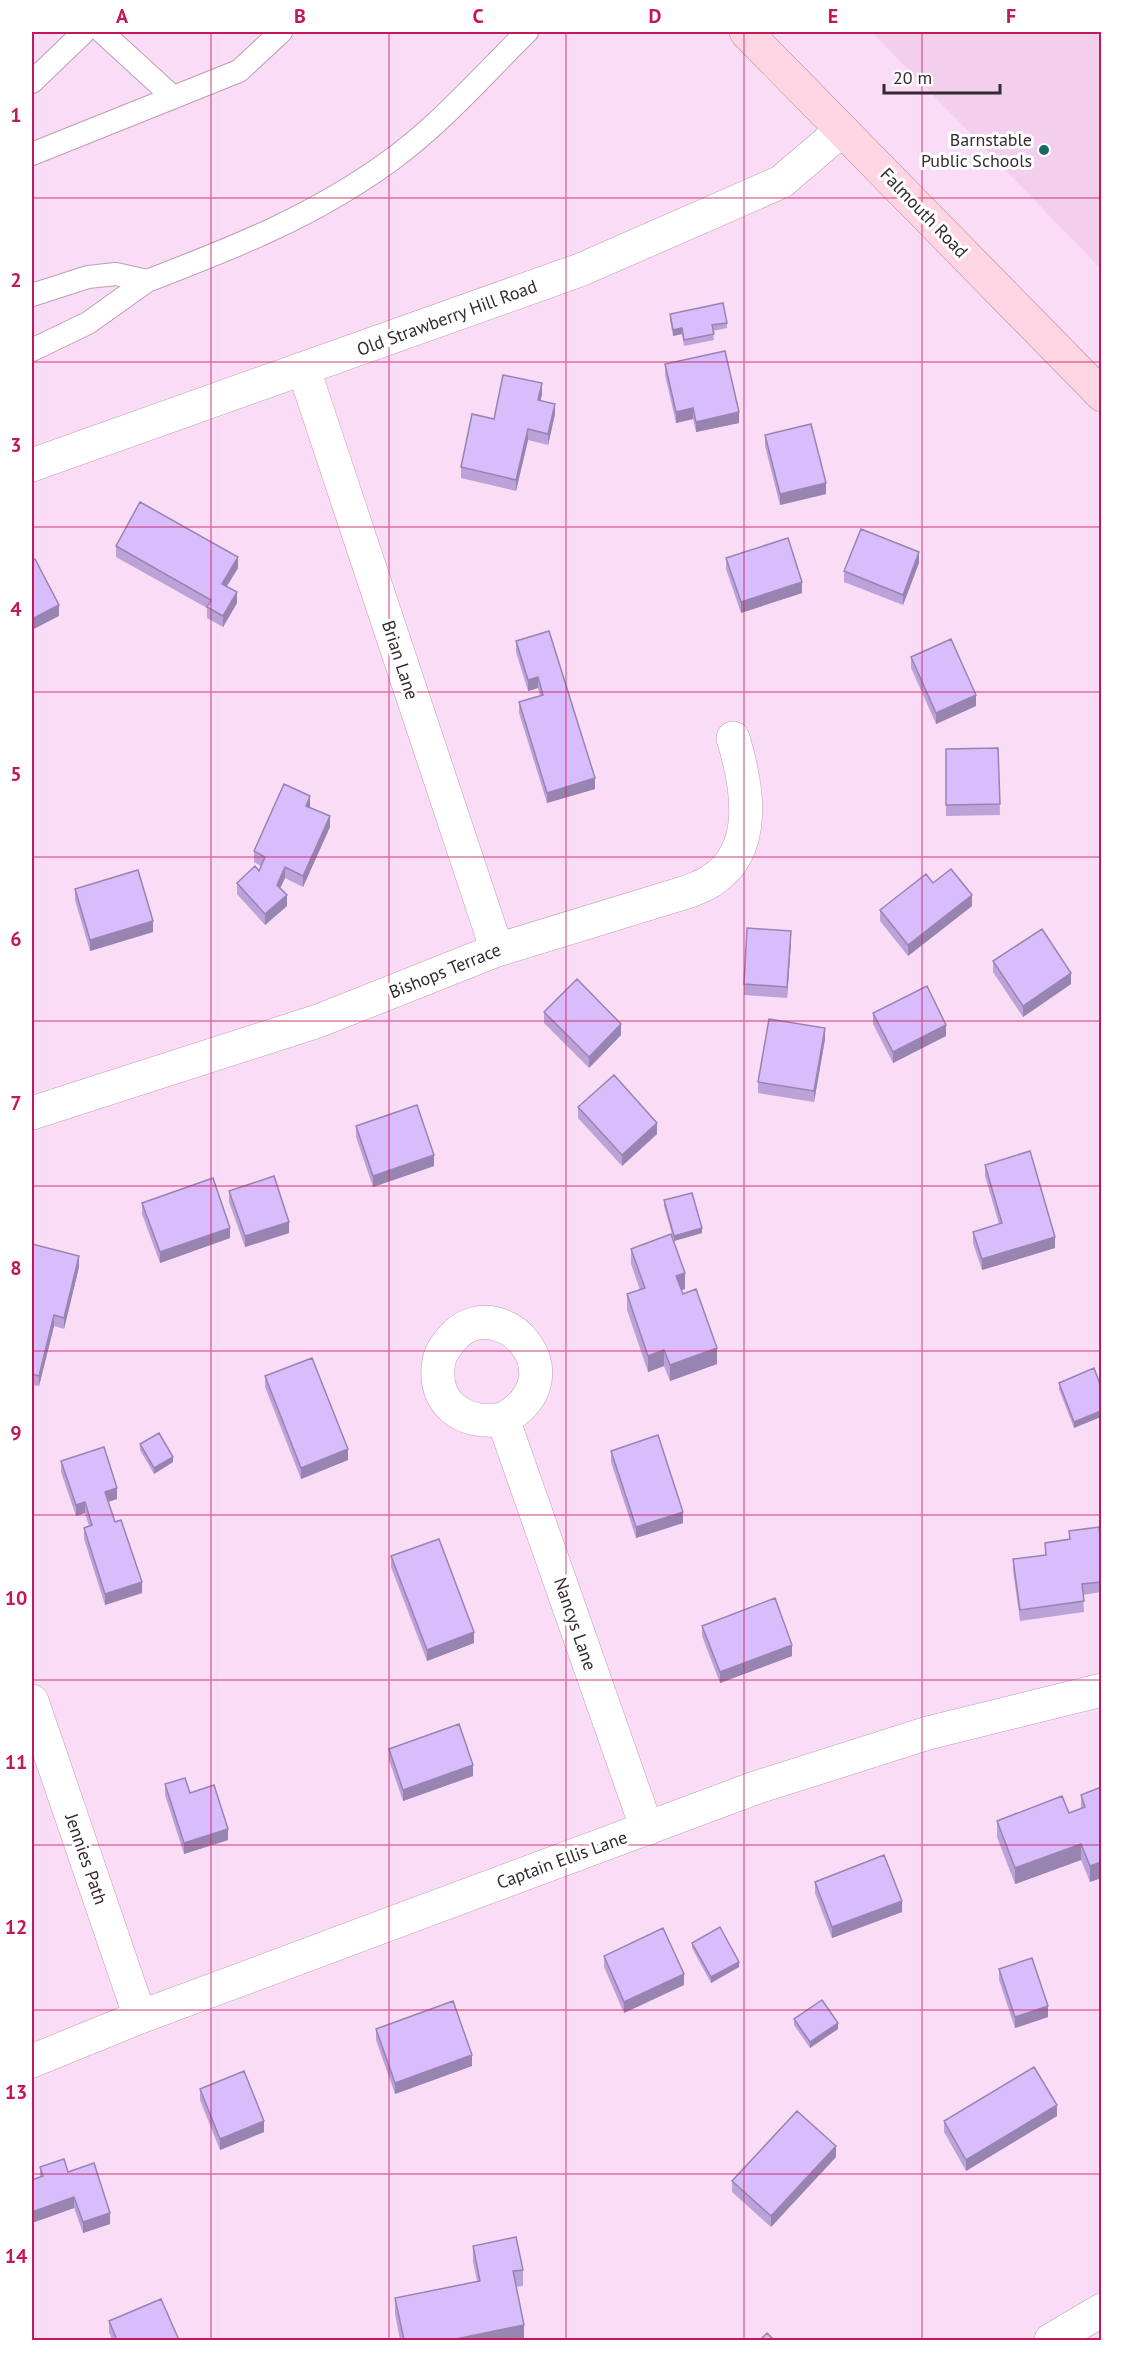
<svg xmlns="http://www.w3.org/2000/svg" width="1133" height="2372" font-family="'PT Sans',sans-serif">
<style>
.built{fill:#f3ceed}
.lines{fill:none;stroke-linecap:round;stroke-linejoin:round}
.lane-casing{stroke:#bb9eb6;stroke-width:24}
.street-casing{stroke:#bb9eb6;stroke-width:34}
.primary-casing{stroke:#b88798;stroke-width:34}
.lane{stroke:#fff;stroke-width:22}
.street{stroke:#fff;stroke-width:33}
.primary{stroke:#fed5e2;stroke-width:33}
.wall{fill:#bba2d9}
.shaded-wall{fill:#9884b0}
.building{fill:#d9bcfc;stroke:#9884b0;stroke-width:1.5}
.grid{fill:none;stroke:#c2185b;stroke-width:1.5;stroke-opacity:0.55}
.poi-dot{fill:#186769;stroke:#fff;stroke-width:2}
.labels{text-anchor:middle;stroke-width:6;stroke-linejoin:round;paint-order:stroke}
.poi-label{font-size:18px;fill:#352933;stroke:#fff;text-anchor:end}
.street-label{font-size:18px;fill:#352933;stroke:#fff}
.neatline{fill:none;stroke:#c2185b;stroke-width:2}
.grid-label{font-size:20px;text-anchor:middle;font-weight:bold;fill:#c2185b}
</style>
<rect width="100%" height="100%" fill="#fbdcf6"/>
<path class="built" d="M 872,32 L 1101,32 L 1101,269 Z"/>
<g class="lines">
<g class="lane-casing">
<path id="lane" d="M 102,32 L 173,97
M 32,82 L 84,32
M 32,154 L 239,71 L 281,32
M 147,281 C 233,248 312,217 387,163 C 439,126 482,76 527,32
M 32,295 L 88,277 L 116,274 L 147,281 L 88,323 L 32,350"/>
</g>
<g class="street-casing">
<path id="street" d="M 304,370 L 497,950
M 32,465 L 580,270 L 781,182 L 842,130
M 32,1113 L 318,1021 L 497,950 L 690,891 C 697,888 705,885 711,881 C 760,850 747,784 733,738
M 503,1419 C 580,1377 503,1291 456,1334 C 449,1342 441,1350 439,1361 C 431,1404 464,1426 503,1419 L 647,1829
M 32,1701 L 140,2017
M 32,2061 L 140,2017 L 755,1788 L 928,1733 L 1102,1690
M 1051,2340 L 1102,2310"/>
</g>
<g class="primary-casing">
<path id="primary" d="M 746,32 L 1102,395"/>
</g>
<use href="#lane" class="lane"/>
<use href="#street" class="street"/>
<use href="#primary" class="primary"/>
</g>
<path class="wall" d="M 670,314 L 727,323 L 727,328 L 713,331 L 714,340 L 684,346 L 682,334 L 673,336 L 670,319 Z
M 665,364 L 739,423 L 696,432 L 693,419 L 676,423 L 665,375 Z
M 542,394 L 540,401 L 555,414 L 548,445 L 528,440 L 516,491 L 461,478 L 461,467 L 494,419 Z
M 765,435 L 826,494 L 780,505 L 765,446 Z
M 116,546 L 238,568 L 227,586 L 237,603 L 223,627 L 207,618 L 207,608 L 116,557 Z
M 726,558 L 802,593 L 741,613 L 726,569 Z
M 919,563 L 903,605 L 844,582 L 844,571 Z
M 549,631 L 595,789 L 547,803 L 519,713 L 519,702 L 540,696 L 538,688 L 528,691 L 516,652 L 516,641 Z
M 911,657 L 976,706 L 936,724 L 911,668 Z
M 998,748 L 1000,815 L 946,816 L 946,749 Z
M 310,807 L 330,827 L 303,887 L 285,878 L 280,888 L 287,906 L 265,925 L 237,894 L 237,883 L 259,871 L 261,866 L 254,862 L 254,851 Z
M 933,883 L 972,906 L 908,956 L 880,921 L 880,910 Z
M 75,889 L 153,932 L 90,951 L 75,900 Z
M 791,942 L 787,998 L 744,995 L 744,984 Z
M 993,961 L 1071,984 L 1023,1017 L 993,972 Z
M 544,1012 L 621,1035 L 589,1068 L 544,1023 Z
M 873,1013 L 946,1036 L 893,1063 L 873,1024 Z
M 825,1039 L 814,1102 L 758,1093 L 758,1082 Z
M 578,1107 L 657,1134 L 622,1166 L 578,1118 Z
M 356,1126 L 434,1166 L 373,1187 L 356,1137 Z
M 985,1165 L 1055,1248 L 982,1270 L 973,1243 L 973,1232 L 999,1224 L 985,1176 Z
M 229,1191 L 289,1233 L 245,1247 L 229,1202 Z
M 664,1200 L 702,1233 L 674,1241 L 664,1206 Z
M 142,1203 L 230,1238 L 160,1263 L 142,1214 Z
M 32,1244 L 79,1267 L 64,1329 L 54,1326 L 39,1386 L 32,1385 Z
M 631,1249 L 685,1289 L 681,1290 L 717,1364 L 670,1381 L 664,1366 L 648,1372 L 627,1310 L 627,1294 L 640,1290 L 631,1264 Z
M 1094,1368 L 1074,1428 L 1059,1389 L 1059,1383 Z
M 265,1376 L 348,1460 L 301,1479 L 265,1387 Z
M 140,1444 L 173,1462 L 154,1474 L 140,1450 Z
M 611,1451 L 683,1523 L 636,1538 L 611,1462 Z
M 61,1461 L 117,1499 L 108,1502 L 115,1522 L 142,1593 L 105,1605 L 84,1539 L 84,1528 L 89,1526 L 85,1513 L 76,1516 L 61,1472 Z
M 1069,1531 L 1101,1546 L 1101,1592 L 1083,1595 L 1084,1612 L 1020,1621 L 1013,1570 L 1013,1559 L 1045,1555 L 1045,1543 L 1069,1539 Z
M 391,1556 L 474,1643 L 427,1661 L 391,1567 Z
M 702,1626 L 792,1656 L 720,1683 L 702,1636 Z
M 389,1749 L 473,1776 L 403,1801 L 389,1760 Z
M 165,1784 L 190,1793 L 228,1840 L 184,1854 L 165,1795 Z
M 1101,1787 L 1101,1878 L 1090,1882 L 1081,1860 L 1015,1884 L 997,1837 L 997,1821 L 1069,1813 L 1081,1809 L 1081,1795 Z
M 815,1882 L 902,1912 L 832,1938 L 815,1893 Z
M 692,1943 L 739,1967 L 711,1983 L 692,1948 Z
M 604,1956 L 684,1985 L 624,2013 L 604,1967 Z
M 999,1969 L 1048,2017 L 1015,2028 L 999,1980 Z
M 794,2019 L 838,2029 L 810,2048 L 794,2025 Z
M 376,2029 L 472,2066 L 395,2094 L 376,2040 Z
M 200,2089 L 264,2132 L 220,2150 L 200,2100 Z
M 1057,2116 L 966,2171 L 944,2132 L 944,2121 Z
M 836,2157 L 771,2227 L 732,2192 L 732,2181 Z
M 40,2167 L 68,2172 L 110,2224 L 83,2233 L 74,2208 L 32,2223 L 32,2180 L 40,2177 Z
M 473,2246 L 523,2270 L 523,2286 L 516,2287 L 524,2340 L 400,2340 L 395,2314 L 395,2298 L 477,2281 L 473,2262 Z
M 109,2321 L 179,2340 L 112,2340 L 109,2332 Z"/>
<path class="shaded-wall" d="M 682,328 L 682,334 L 673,336 L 673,330 Z
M 542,383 L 542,394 L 538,411 L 538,400 Z
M 555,404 L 555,414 L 548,445 L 548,434 Z
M 693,408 L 693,419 L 676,423 L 676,412 Z
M 739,412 L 739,423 L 696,432 L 696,422 Z
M 528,429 L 528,440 L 516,491 L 516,480 Z
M 826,483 L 826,494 L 780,505 L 780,494 Z
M 919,552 L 919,563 L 903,605 L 903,595 Z
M 238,557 L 238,568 L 222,594 L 222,584 Z
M 802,582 L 802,593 L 741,613 L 741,602 Z
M 237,592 L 237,603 L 223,627 L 223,616 Z
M 59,605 L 59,616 L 32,630 L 32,619 Z
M 538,677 L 538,688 L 528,691 L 528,680 Z
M 976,695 L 976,706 L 936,724 L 936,713 Z
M 595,778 L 595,789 L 547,803 L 547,793 Z
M 310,796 L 310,807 L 306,817 L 306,806 Z
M 330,816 L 330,827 L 303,887 L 303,876 Z
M 285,867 L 285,878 L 277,895 L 277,885 Z
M 287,895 L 287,906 L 265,925 L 265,914 Z
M 972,895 L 972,906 L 908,956 L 908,945 Z
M 153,921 L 153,932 L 90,951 L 90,940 Z
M 791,931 L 791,942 L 787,998 L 787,987 Z
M 1071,973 L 1071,984 L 1023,1017 L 1023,1006 Z
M 621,1024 L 621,1035 L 589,1068 L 589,1057 Z
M 946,1025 L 946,1036 L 893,1063 L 893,1052 Z
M 825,1028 L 825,1039 L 814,1102 L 814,1091 Z
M 657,1123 L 657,1134 L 622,1166 L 622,1155 Z
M 434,1155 L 434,1166 L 373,1187 L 373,1176 Z
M 289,1222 L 289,1233 L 245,1247 L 245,1236 Z
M 230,1228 L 230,1238 L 160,1263 L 160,1252 Z
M 702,1228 L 702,1233 L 674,1241 L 674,1236 Z
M 1055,1237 L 1055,1248 L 982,1270 L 982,1259 Z
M 79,1256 L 79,1267 L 64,1329 L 64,1318 Z
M 685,1273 L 685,1289 L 676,1292 L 676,1276 Z
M 54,1315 L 54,1326 L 39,1386 L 39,1376 Z
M 717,1348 L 717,1364 L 670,1381 L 670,1365 Z
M 664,1350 L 664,1366 L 648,1372 L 648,1356 Z
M 1101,1411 L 1101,1417 L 1074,1428 L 1074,1422 Z
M 348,1449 L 348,1460 L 301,1479 L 301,1468 Z
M 173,1457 L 173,1462 L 154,1474 L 154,1468 Z
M 117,1488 L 117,1499 L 105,1503 L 105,1492 Z
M 85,1502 L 85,1513 L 76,1516 L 76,1505 Z
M 683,1512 L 683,1523 L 636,1538 L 636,1527 Z
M 142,1582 L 142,1593 L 105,1605 L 105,1594 Z
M 474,1632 L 474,1643 L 427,1661 L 427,1650 Z
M 792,1645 L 792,1656 L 720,1683 L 720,1672 Z
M 473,1765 L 473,1776 L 403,1801 L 403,1790 Z
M 228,1829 L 228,1840 L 184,1854 L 184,1843 Z
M 1081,1844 L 1081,1860 L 1015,1884 L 1015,1868 Z
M 1101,1862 L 1101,1878 L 1090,1882 L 1090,1866 Z
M 902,1901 L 902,1912 L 832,1938 L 832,1927 Z
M 739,1962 L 739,1967 L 711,1983 L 711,1977 Z
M 684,1974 L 684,1985 L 624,2013 L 624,2002 Z
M 1048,2006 L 1048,2017 L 1015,2028 L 1015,2017 Z
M 838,2023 L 838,2029 L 810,2048 L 810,2042 Z
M 472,2055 L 472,2066 L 395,2094 L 395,2083 Z
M 1057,2105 L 1057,2116 L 966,2171 L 966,2160 Z
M 264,2121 L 264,2132 L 220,2150 L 220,2139 Z
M 836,2146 L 836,2157 L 771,2227 L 771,2216 Z
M 74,2197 L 74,2208 L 32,2223 L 32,2212 Z
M 110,2213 L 110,2224 L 83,2233 L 83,2222 Z
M 524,2325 L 524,2340 L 451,2340 Z"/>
<path class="building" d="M 723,303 L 727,323 L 712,325 L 714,334 L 684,340 L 682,328 L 673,330 L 670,314 Z
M 725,351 L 739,412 L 696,422 L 693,408 L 676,412 L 665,364 Z
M 503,375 L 542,383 L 538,400 L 555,404 L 548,434 L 528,429 L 516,480 L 461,467 L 472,414 L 494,419 Z
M 811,424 L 826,483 L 780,494 L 765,435 Z
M 140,502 L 238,557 L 222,584 L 237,592 L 223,616 L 207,607 L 211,600 L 116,546 Z
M 861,529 L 919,552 L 903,595 L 844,571 Z
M 788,538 L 802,582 L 741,602 L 726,558 Z
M 35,559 L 59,605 L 32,619 L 32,561 Z
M 549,631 L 595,778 L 547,793 L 519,702 L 543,695 L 538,677 L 528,680 L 516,641 Z
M 951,639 L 976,695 L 936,713 L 911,657 Z
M 998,748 L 1000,804 L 946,805 L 946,749 Z
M 284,784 L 310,796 L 306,806 L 330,816 L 303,876 L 285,867 L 277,885 L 287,895 L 265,914 L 237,883 L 255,866 L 259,871 L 265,857 L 254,851 Z
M 951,869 L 972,895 L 908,945 L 880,910 L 926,874 L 933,883 Z
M 138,870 L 153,921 L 90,940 L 75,889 Z
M 747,928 L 791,931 L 787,987 L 744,984 Z
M 1042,929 L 1071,973 L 1023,1006 L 993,961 Z
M 577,979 L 621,1024 L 589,1057 L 544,1012 Z
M 927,986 L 946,1025 L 893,1052 L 873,1013 Z
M 769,1019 L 825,1028 L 814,1091 L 758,1082 Z
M 614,1075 L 657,1123 L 622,1155 L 578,1107 Z
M 417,1105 L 434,1155 L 373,1176 L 356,1126 Z
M 1030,1151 L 1055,1237 L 982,1259 L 973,1232 L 1002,1223 L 985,1165 Z
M 274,1176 L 289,1222 L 245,1236 L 229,1191 Z
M 213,1178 L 230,1228 L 160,1252 L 142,1203 Z
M 692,1193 L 702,1228 L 674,1236 L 664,1200 Z
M 671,1234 L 685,1273 L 676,1276 L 683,1294 L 696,1289 L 717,1348 L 670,1365 L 664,1350 L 648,1356 L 627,1294 L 645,1288 L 631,1249 Z
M 32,1244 L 79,1256 L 64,1318 L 54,1315 L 39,1376 L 32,1374 Z
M 312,1358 L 348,1449 L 301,1468 L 265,1376 Z
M 1094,1368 L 1101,1387 L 1101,1411 L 1074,1422 L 1059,1383 Z
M 159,1433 L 173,1457 L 154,1468 L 140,1444 Z
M 658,1435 L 683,1512 L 636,1527 L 611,1451 Z
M 104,1447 L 117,1488 L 105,1492 L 115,1522 L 121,1520 L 142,1582 L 105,1594 L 84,1528 L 92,1525 L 85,1502 L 76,1505 L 61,1461 Z
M 1099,1527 L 1101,1546 L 1101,1582 L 1082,1584 L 1084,1601 L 1020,1610 L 1013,1559 L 1046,1555 L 1045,1543 L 1070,1539 L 1069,1531 Z
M 439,1539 L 474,1632 L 427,1650 L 391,1556 Z
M 775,1598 L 792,1645 L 720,1672 L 702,1626 Z
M 459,1724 L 473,1765 L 403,1790 L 389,1749 Z
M 185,1778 L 190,1793 L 214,1785 L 228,1829 L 184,1843 L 165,1784 Z
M 1101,1787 L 1101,1862 L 1090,1866 L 1081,1844 L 1015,1868 L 997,1821 L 1062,1796 L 1069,1813 L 1085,1807 L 1081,1795 Z
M 884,1855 L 902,1901 L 832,1927 L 815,1882 Z
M 720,1927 L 739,1962 L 711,1977 L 692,1943 Z
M 663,1928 L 684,1974 L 624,2002 L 604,1956 Z
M 1032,1958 L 1048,2006 L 1015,2017 L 999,1969 Z
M 822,2000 L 838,2023 L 810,2042 L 794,2019 Z
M 453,2001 L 472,2055 L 395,2083 L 376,2029 Z
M 1034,2067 L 1057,2105 L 966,2160 L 944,2121 Z
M 244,2071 L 264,2121 L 220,2139 L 200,2089 Z
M 797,2111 L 836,2146 L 771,2216 L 732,2181 Z
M 64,2159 L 68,2172 L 94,2163 L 110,2213 L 83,2222 L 74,2197 L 32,2212 L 32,2180 L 43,2176 L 40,2167 Z
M 516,2237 L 523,2270 L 513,2271 L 524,2325 L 451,2340 L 404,2340 L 395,2298 L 480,2281 L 473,2246 Z
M 161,2299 L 179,2340 L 117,2340 L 109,2321 Z
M 767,2333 L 774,2340 L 760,2340 Z"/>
<path class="grid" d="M 211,32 L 211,2340M 389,32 L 389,2340M 566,32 L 566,2340M 744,32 L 744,2340M 922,32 L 922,2340M 32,198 L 1102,198M 32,362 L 1102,362M 32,527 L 1102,527M 32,692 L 1102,692M 32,857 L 1102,857M 32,1021 L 1102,1021M 32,1186 L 1102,1186M 32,1351 L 1102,1351M 32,1515 L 1102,1515M 32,1680 L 1102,1680M 32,1845 L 1102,1845M 32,2010 L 1102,2010M 32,2174 L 1102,2174"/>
<circle class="poi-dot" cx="1044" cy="150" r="6"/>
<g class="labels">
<g class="poi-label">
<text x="1032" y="146">Barnstable<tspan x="1032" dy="21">Public Schools</tspan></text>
</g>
<g class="street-label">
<text transform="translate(924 213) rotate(46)" y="6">Falmouth Road</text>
<text transform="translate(447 318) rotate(-20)" y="6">Old Strawberry Hill Road</text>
<text transform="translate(400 660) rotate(72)" y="6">Brian Lane</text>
<text transform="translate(445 971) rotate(-22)" y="6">Bishops Terrace</text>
<text transform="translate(575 1624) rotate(71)" y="6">Nancys Lane</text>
<text transform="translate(86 1859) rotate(71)" y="6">Jennies Path</text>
<text transform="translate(562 1860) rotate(-20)" y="6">Captain Ellis Lane</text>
</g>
</g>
<rect width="1133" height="2372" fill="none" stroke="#ffffff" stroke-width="66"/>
<path d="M884 84v9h116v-9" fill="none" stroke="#352933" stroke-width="3"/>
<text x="893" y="84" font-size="18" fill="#352933" stroke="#ffffff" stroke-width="4.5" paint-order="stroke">20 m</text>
<rect x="33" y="33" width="1067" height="2306" class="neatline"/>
<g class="grid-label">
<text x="122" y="23">A</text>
<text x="300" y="23">B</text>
<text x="478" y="23">C</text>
<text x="655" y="23">D</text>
<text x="833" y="23">E</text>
<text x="1011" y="23">F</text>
<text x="16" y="122">1</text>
<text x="16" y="287">2</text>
<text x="16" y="452">3</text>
<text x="16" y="616">4</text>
<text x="16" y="781">5</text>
<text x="16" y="946">6</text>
<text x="16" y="1110">7</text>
<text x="16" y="1275">8</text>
<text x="16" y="1440">9</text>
<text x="16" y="1605">10</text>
<text x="16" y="1769">11</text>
<text x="16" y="1934">12</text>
<text x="16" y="2099">13</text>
<text x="16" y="2263">14</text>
</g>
</svg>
